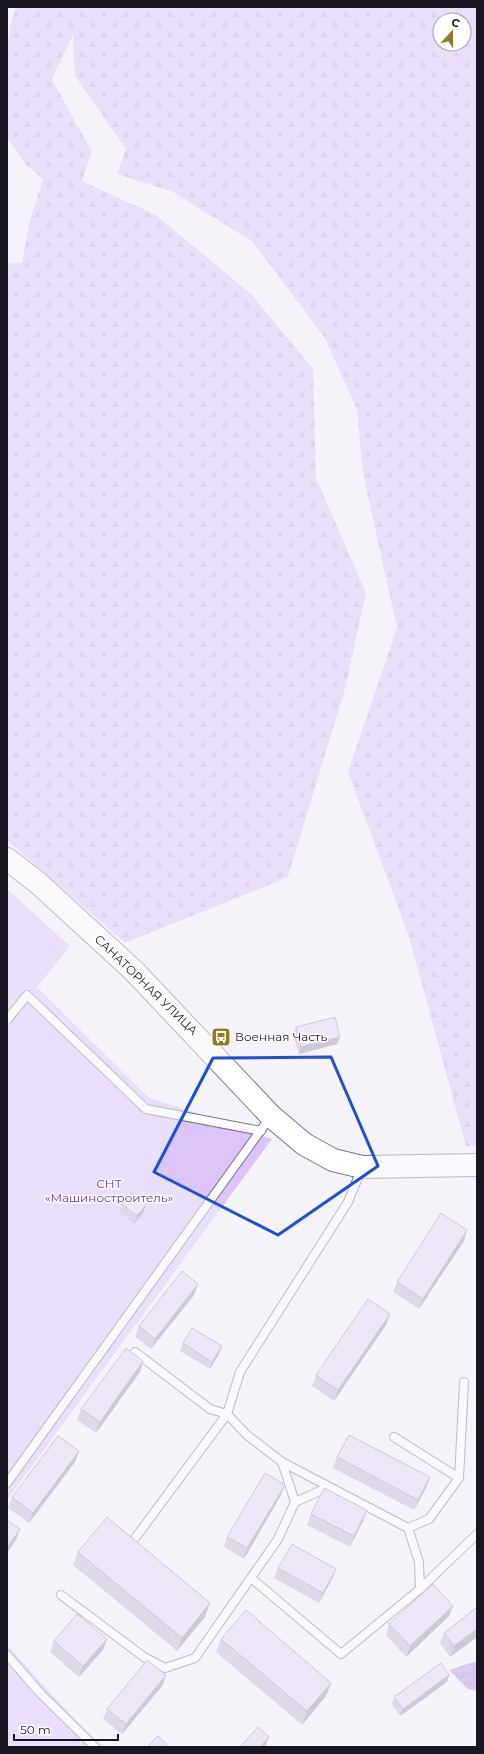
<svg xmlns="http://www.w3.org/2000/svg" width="484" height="1754" font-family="Montserrat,sans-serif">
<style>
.forest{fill:url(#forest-firs);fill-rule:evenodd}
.garden{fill:#dcc6f9}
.water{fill:url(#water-waves)}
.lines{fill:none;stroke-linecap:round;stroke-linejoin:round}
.lane-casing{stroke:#7d718d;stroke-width:10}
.secondary-casing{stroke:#7d718d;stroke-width:24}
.lane{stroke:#fff;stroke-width:8}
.secondary{stroke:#fff;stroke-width:22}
.wall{fill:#c2b7d2}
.shaded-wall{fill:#9e95ab}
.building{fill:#e2d5f4;stroke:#9e95ab}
.marked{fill:none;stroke:#1d4ed8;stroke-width:3;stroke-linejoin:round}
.labels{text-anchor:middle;stroke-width:3;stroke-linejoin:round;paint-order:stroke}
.street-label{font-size:12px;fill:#1a1621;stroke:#fff}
.poi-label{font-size:12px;fill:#1a1621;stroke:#fff;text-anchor:start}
.park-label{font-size:12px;fill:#643890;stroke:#fff}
</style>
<defs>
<pattern id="forest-firs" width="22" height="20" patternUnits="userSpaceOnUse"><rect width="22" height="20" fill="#dcc6f9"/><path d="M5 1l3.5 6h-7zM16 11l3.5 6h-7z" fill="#bca9d5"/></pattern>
<pattern id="water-waves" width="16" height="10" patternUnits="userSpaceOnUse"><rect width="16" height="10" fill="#bb99e4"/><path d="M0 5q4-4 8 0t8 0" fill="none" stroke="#977cb8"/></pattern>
</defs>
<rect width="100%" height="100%" fill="#f6f4fa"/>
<path class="forest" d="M 16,7 L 477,7 L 477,1146 L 466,1146 L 409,937 L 348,772 L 397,628 L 363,473 L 357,410 L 325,338 L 253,242 L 173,192 L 117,174 L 126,149 L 75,76 L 73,35 L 52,79 L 92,152 L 82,181 L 156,215 L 252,295 L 313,369 L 316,478 L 366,593 L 345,689 L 288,877 L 125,943 L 7,840 L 7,264 L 22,262 L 30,220 L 43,179 L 26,165 L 7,137 L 7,49 L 11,22 ZM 440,20 L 464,20 L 464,44 L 440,44 Z"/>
<path class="garden" d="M 7,889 L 70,946 L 37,987 L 148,1097 L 272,1139 L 7,1500 Z
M 7,1645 L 80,1725 L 104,1747 L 7,1747 Z"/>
<path class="water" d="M 477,1661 L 477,1691 L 468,1689 L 449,1670 Z"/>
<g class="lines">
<g class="lane-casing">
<path id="lane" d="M 7,1020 L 27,995 L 146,1109 L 261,1131
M 282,1462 L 408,1528 L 429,1519 L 459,1478 L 394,1437
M 459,1478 L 464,1382
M 7,1483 L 271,1116
M 295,1502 L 329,1487
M 136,1537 L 227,1414 L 240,1372 L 348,1202 L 362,1168
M 251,1578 L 341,1654 L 420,1589 L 419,1562 L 408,1528
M 420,1589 L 477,1534
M 61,1595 L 144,1657 L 165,1668 L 195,1658 L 278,1539 L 295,1502 L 282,1462 L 247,1435 L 227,1414 L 210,1409 L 135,1352
M 7,1655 L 41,1694 L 95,1747"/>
</g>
<g class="secondary-casing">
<path id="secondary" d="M 7,859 L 37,882 L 134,971 L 271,1116 L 304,1144 L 333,1160 L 362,1167 L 477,1165"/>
</g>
<use href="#lane" class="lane"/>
<use href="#secondary" class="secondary"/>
</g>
<path class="wall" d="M 296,1027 L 337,1044 L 299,1054 L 293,1035 Z
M 122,1204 L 146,1205 L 143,1213 L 134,1224 L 119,1211 Z
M 464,1241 L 419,1309 L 393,1292 L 397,1282 Z
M 198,1284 L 194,1295 L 151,1349 L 135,1337 L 139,1326 Z
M 390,1314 L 386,1325 L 334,1401 L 312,1386 L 316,1375 Z
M 183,1343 L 219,1354 L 210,1369 L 180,1351 Z
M 143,1361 L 140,1372 L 96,1433 L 77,1420 L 81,1409 Z
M 79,1451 L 75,1462 L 29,1523 L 8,1508 L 12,1497 Z
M 337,1457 L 426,1488 L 414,1510 L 333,1468 Z
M 477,1465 L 477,1481 L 476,1480 Z
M 285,1485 L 281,1495 L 244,1559 L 224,1547 L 227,1537 Z
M 311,1514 L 363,1521 L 350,1547 L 307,1525 Z
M 78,1552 L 205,1617 L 177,1651 L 73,1565 Z
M 278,1568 L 336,1569 L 332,1579 L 319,1603 L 274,1578 Z
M 477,1607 L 477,1637 L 450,1657 L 440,1643 L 444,1633 Z
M 449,1616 L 406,1657 L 386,1635 L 389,1624 Z
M 221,1639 L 331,1683 L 326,1696 L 302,1725 L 216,1652 Z
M 54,1641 L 103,1650 L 79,1677 L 50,1652 Z
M 166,1675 L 162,1686 L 122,1734 L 103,1719 L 107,1709 Z
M 449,1675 L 447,1682 L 400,1716 L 392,1704 L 394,1697 Z"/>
<path class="shaded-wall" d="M 340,1037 L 337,1044 L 299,1054 L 301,1047 Z
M 146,1205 L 143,1213 L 134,1224 L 137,1216 Z
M 467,1230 L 464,1241 L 419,1309 L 423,1299 Z
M 198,1284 L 194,1295 L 151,1349 L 155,1339 Z
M 390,1314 L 386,1325 L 334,1401 L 338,1390 Z
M 222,1346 L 219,1354 L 210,1369 L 212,1362 Z
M 143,1361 L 140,1372 L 96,1433 L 100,1422 Z
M 79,1451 L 75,1462 L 29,1523 L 33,1513 Z
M 430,1477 L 426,1488 L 414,1510 L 418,1500 Z
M 285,1485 L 281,1495 L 244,1559 L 247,1548 Z
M 367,1510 L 363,1521 L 350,1547 L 354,1536 Z
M 20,1529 L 16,1540 L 7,1553 L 7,1548 Z
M 336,1569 L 332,1579 L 319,1603 L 323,1593 Z
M 210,1603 L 205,1617 L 177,1651 L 182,1638 Z
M 453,1606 L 449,1616 L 406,1657 L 410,1646 Z
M 477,1629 L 477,1637 L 450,1657 L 454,1646 Z
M 107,1639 L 103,1650 L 79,1677 L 83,1666 Z
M 166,1675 L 162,1686 L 122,1734 L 126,1724 Z
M 449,1675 L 447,1682 L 400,1716 L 403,1709 Z
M 331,1683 L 326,1696 L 302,1725 L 307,1711 Z
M 269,1737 L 265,1747 L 260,1747 Z"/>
<path class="building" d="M 335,1017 L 340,1037 L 301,1047 L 296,1027 Z
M 131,1193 L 146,1205 L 137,1216 L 122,1204 Z
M 441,1213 L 467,1230 L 423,1299 L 397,1282 Z
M 182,1271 L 198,1284 L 155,1339 L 139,1326 Z
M 368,1299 L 390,1314 L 338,1390 L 316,1375 Z
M 192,1328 L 222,1346 L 212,1362 L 183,1343 Z
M 126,1348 L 143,1361 L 100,1422 L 81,1409 Z
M 349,1435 L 430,1477 L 418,1500 L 337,1457 Z
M 58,1436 L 79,1451 L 33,1513 L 12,1497 Z
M 265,1473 L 285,1485 L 247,1548 L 227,1537 Z
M 324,1488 L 367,1510 L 354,1536 L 311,1514 Z
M 107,1517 L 210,1603 L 182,1638 L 78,1552 Z
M 7,1520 L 20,1529 L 7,1548 Z
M 292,1544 L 336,1569 L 323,1593 L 278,1568 Z
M 433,1584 L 453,1606 L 410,1646 L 389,1624 Z
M 477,1607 L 477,1629 L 454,1646 L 444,1633 Z
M 246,1610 L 331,1683 L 307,1711 L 221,1639 Z
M 77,1614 L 107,1639 L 83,1666 L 54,1641 Z
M 147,1660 L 166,1675 L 126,1724 L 107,1709 Z
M 441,1663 L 449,1675 L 403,1709 L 394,1697 Z
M 258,1727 L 269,1737 L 260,1747 L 240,1747 Z
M 158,1736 L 170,1747 L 147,1747 Z"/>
<path d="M0 0H484V1754H0ZM 331,1057 L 378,1166 L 278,1235 L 154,1172 L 213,1058 Z" fill="#f6f4fa" fill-opacity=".55" fill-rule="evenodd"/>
<path class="marked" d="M 331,1057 L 378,1166 L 278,1235 L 154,1172 L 213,1058 Z"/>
<defs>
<g id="bus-square" transform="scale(1)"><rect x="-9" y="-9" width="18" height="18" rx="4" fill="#927c23" stroke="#fff"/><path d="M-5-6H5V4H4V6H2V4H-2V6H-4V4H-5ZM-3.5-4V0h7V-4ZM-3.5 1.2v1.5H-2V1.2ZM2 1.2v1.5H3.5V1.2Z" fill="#fff"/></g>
</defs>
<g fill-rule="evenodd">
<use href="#bus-square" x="221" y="1037"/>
</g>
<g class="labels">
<g class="street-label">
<text transform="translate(146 985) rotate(44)" y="4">САНАТОРНАЯ УЛИЦА</text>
</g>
<g class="poi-label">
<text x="235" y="1041">Военная Часть</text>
</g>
<g class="park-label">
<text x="109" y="1188">СНТ<tspan x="109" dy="14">«Машиностроитель»</tspan></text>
</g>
</g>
<rect width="484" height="1754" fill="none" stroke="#1a1621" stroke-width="16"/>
<g transform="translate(452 32) rotate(21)"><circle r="19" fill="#ffffff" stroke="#a3a2a6"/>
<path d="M0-3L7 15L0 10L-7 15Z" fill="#927c23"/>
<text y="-6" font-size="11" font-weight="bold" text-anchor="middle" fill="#1a1621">С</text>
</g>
<path d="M14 1734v6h104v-6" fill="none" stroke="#1a1621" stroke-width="2"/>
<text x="20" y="1734" font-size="12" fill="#1a1621" stroke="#ffffff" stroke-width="3" paint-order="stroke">50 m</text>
</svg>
